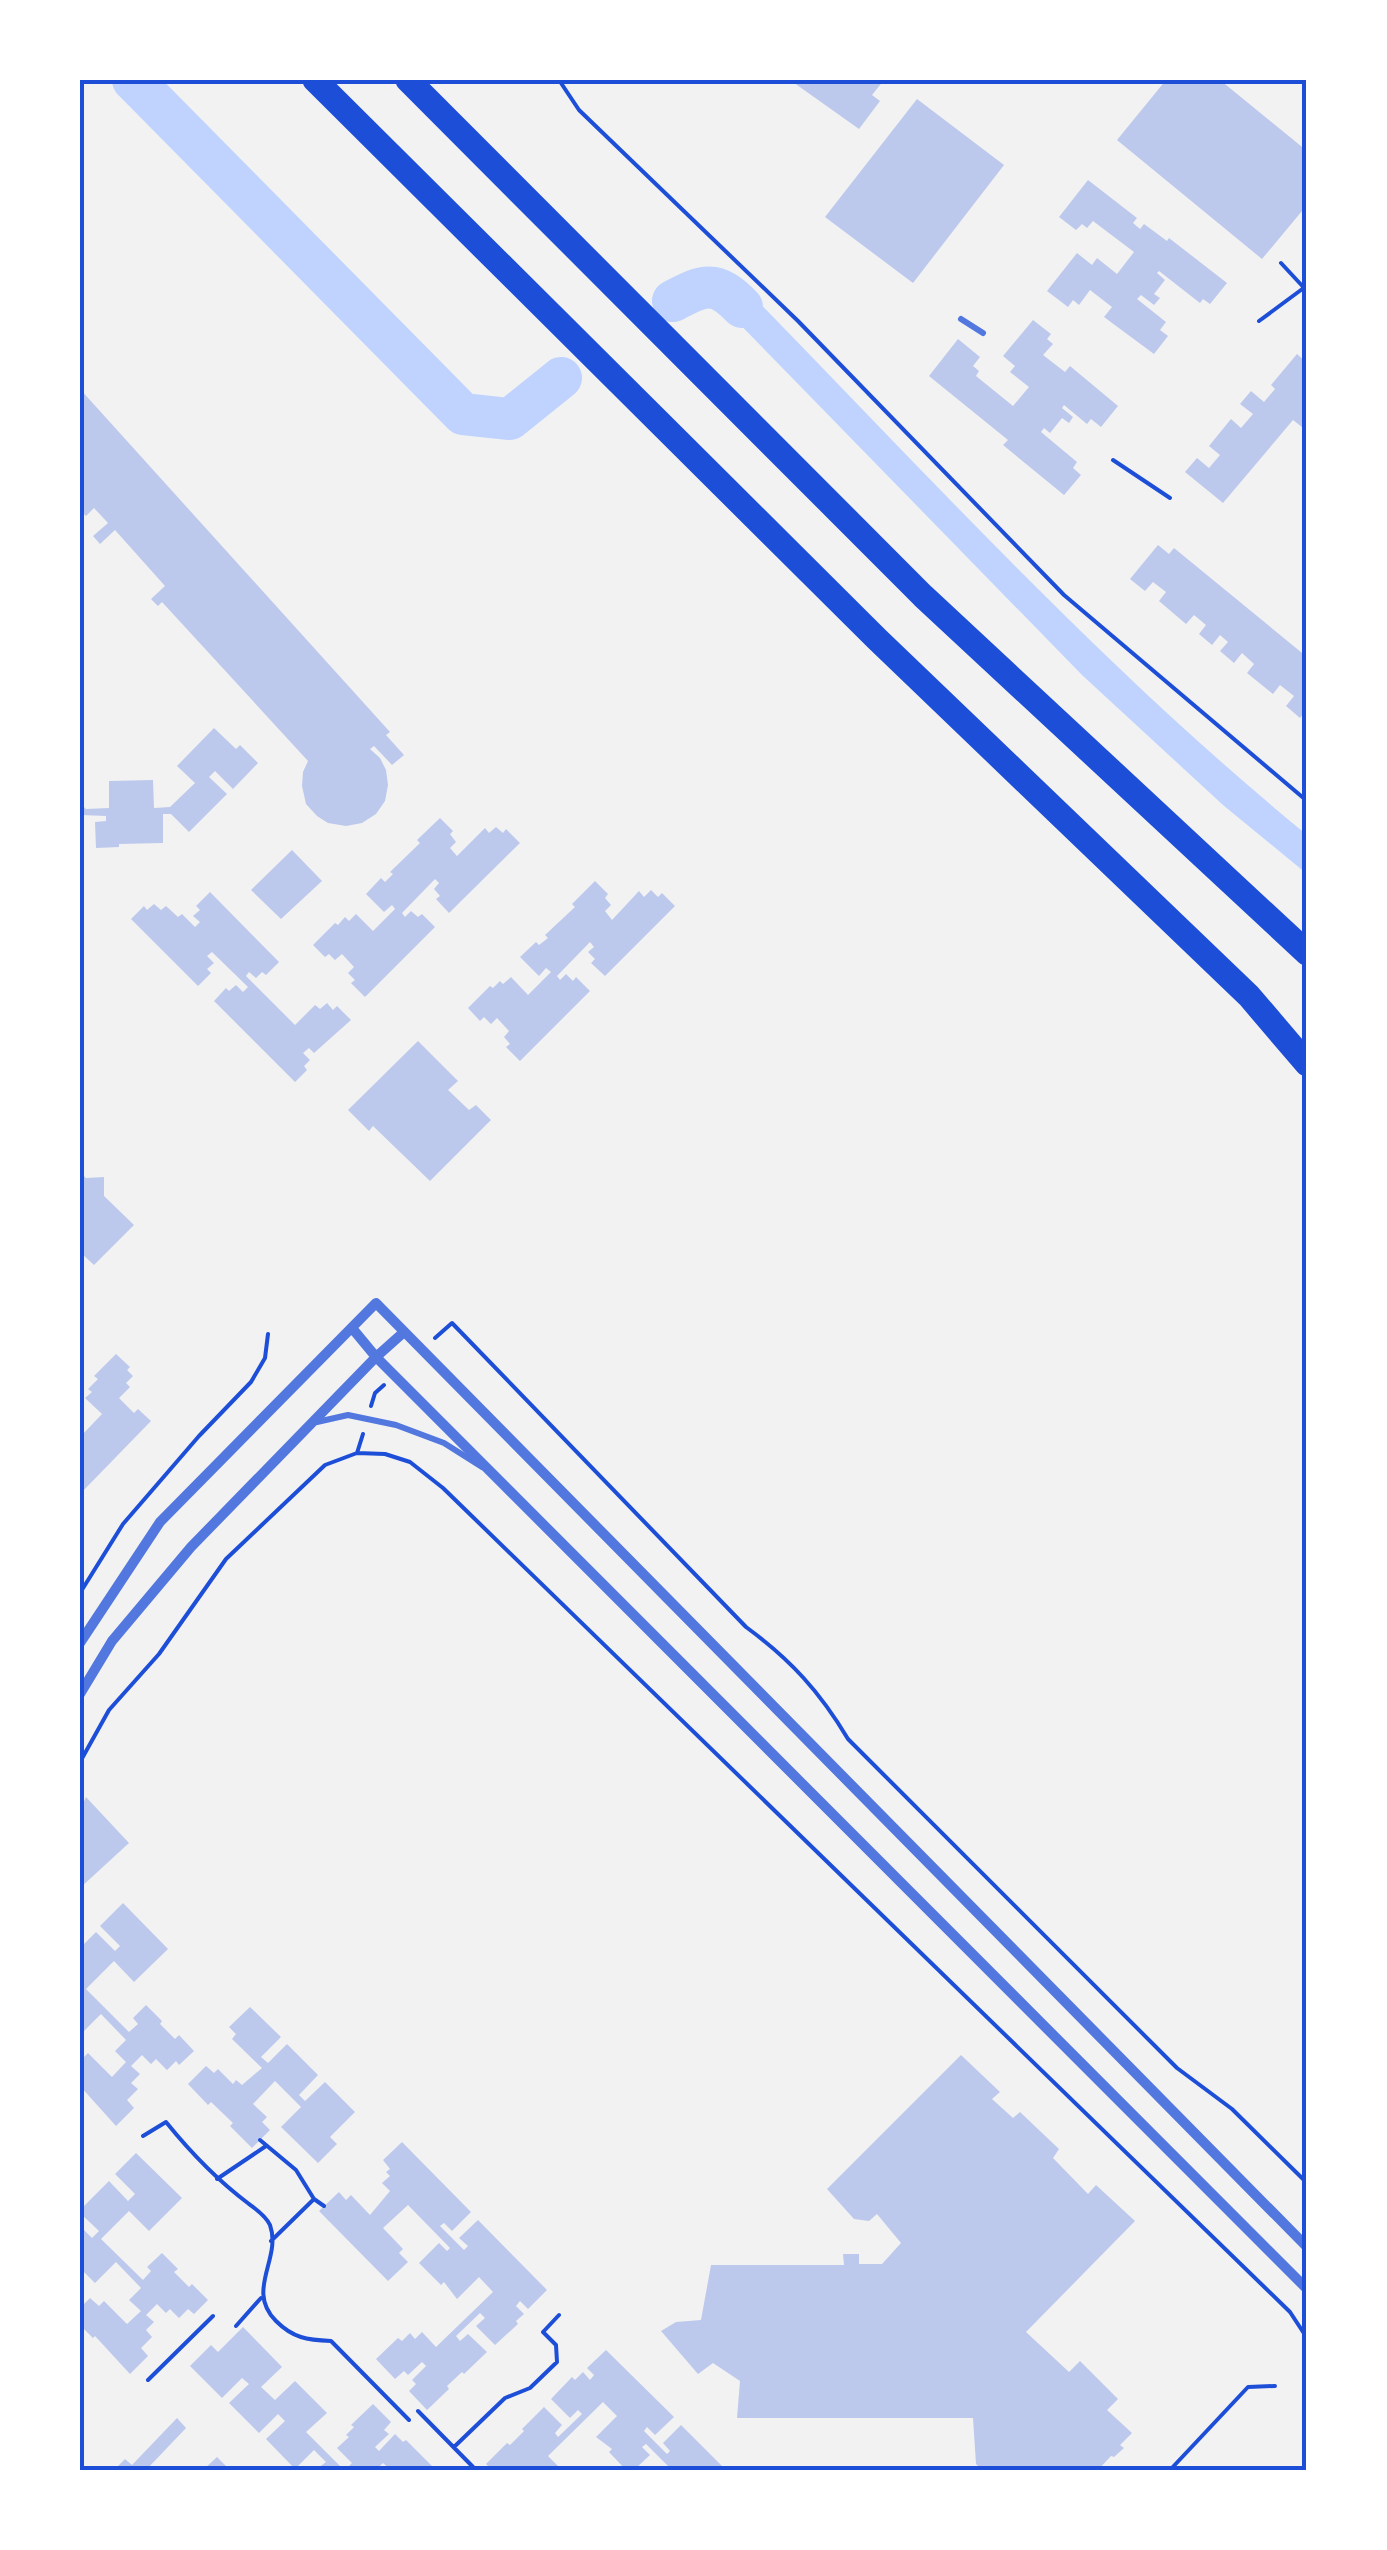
<svg xmlns="http://www.w3.org/2000/svg" width="1387" height="2550" font-family="Ubuntu,sans-serif">
<style>
.water{fill:#bfd3fe}
.lines{fill:none;stroke-linecap:round;stroke-linejoin:round}
.river{stroke:#bfd3fe;stroke-width:42}
.building{fill:#bdc9ec}
.path{stroke:#1d4ed8;stroke-width:4}
.service{stroke:#5277de;stroke-width:6}
.minor{stroke:#5277de;stroke-width:10}
.motorway{stroke:#1d4ed8;stroke-width:25}
.neatline{fill:none;stroke:#1d4ed8;stroke-width:4}
</style>
<rect width="100%" height="100%" fill="#f2f2f2"/>
<path class="water" d="M 695,273 L 716,273 L 739,282 C 924,471 1103,668 1307,835 L 1307,874 L 1223,805 L 1082,675 L 720,304 L 705,304 L 679,279 Z"/>
<g class="lines">
<path class="river" d="M 133,80 L 463,414 L 510,419 L 561,378
M 673,301 C 704,284 716,280 742,307"/>
</g>
<path class="building" d="M 790,80 L 884,80 L 872,95 L 880,101 L 859,129 Z
M 1166,80 L 1220,80 L 1307,151 L 1307,205 L 1262,259 L 1117,140 Z
M 917,99 L 1004,165 L 913,283 L 825,217 Z
M 1088,180 L 1137,218 L 1133,223 L 1140,229 L 1144,224 L 1167,241 L 1169,238 L 1227,283 L 1210,304 L 1203,299 L 1200,303 L 1159,271 L 1157,273 L 1165,280 L 1154,294 L 1160,298 L 1154,305 L 1141,295 L 1137,299 L 1166,322 L 1160,330 L 1168,336 L 1154,354 L 1104,317 L 1112,307 L 1090,290 L 1079,305 L 1073,300 L 1068,307 L 1047,291 L 1077,253 L 1092,265 L 1097,258 L 1117,274 L 1134,252 L 1093,221 L 1087,228 L 1082,224 L 1076,230 L 1059,217 Z
M 1033,320 L 1051,334 L 1047,339 L 1053,344 L 1043,355 L 1065,372 L 1070,366 L 1118,406 L 1101,427 L 1091,419 L 1087,424 L 1064,405 L 1062,408 L 1073,417 L 1069,423 L 1062,418 L 1050,433 L 1044,428 L 1041,432 L 1077,462 L 1073,468 L 1081,475 L 1064,495 L 1003,445 L 1008,440 L 929,376 L 958,339 L 980,357 L 973,366 L 979,371 L 976,376 L 1013,406 L 1029,387 L 1010,372 L 1015,366 L 1003,356 Z
M 1297,354 L 1307,363 L 1307,370 L 1303,375 L 1307,379 L 1307,431 L 1293,420 L 1223,503 L 1185,472 L 1197,458 L 1209,468 L 1220,455 L 1209,446 L 1231,419 L 1241,428 L 1253,414 L 1240,404 L 1251,391 L 1264,402 L 1275,389 L 1271,385 Z
M 80,389 L 390,732 L 386,735 L 404,755 L 392,765 L 374,746 L 370,749 L 380,758 L 386,770 L 388,785 L 385,801 L 376,814 L 362,823 L 346,826 L 328,823 L 317,816 L 306,804 L 302,786 L 303,772 L 308,761 L 162,602 L 158,606 L 151,599 L 165,586 L 115,530 L 100,544 L 93,536 L 108,523 L 94,508 L 86,516 L 83,513 L 80,515 Z
M 1158,545 L 1169,554 L 1174,548 L 1307,657 L 1307,709 L 1300,718 L 1286,706 L 1294,696 L 1280,685 L 1273,694 L 1247,673 L 1254,664 L 1242,653 L 1234,663 L 1220,651 L 1228,642 L 1220,635 L 1212,645 L 1199,634 L 1206,625 L 1194,615 L 1186,624 L 1159,601 L 1166,592 L 1153,582 L 1145,591 L 1130,579 Z
M 214,728 L 236,749 L 240,745 L 258,763 L 233,789 L 215,771 L 209,777 L 227,794 L 189,832 L 171,814 L 163,814 L 163,843 L 119,844 L 119,847 L 96,848 L 95,822 L 106,821 L 106,816 L 82,815 L 80,817 L 80,803 L 86,809 L 109,808 L 109,781 L 153,780 L 154,808 L 170,807 L 195,783 L 177,766 Z
M 440,818 L 453,831 L 450,834 L 456,842 L 450,848 L 457,856 L 485,828 L 489,833 L 496,827 L 503,833 L 506,829 L 520,843 L 449,913 L 436,899 L 440,896 L 434,889 L 439,883 L 435,879 L 402,913 L 405,917 L 411,911 L 418,917 L 422,914 L 435,927 L 365,997 L 351,983 L 355,980 L 348,973 L 354,967 L 342,954 L 335,960 L 329,954 L 325,957 L 313,945 L 335,923 L 338,925 L 345,917 L 349,921 L 356,914 L 373,931 L 395,909 L 392,905 L 384,912 L 366,894 L 381,878 L 385,882 L 393,874 L 390,872 L 420,843 L 417,840 Z
M 292,850 L 322,881 L 281,919 L 251,890 Z
M 595,881 L 608,894 L 605,898 L 611,905 L 605,911 L 612,920 L 639,891 L 644,897 L 651,890 L 658,897 L 662,893 L 675,906 L 605,976 L 591,963 L 595,959 L 588,952 L 594,947 L 590,942 L 557,976 L 560,980 L 566,974 L 573,981 L 576,977 L 590,991 L 520,1061 L 506,1047 L 510,1044 L 504,1037 L 509,1031 L 497,1018 L 491,1024 L 484,1017 L 480,1021 L 468,1008 L 490,986 L 493,988 L 500,981 L 503,984 L 511,977 L 528,995 L 551,972 L 546,968 L 539,976 L 520,957 L 536,942 L 539,945 L 548,938 L 545,935 L 575,907 L 572,904 Z
M 210,892 L 279,962 L 266,975 L 262,972 L 256,978 L 249,972 L 246,976 L 295,1025 L 315,1005 L 320,1009 L 327,1003 L 333,1010 L 337,1006 L 351,1020 L 314,1053 L 309,1048 L 303,1053 L 310,1060 L 304,1066 L 307,1070 L 295,1082 L 214,1001 L 226,988 L 229,991 L 236,985 L 243,992 L 248,987 L 212,952 L 207,956 L 214,963 L 207,969 L 211,973 L 198,986 L 131,919 L 144,906 L 147,910 L 154,904 L 161,910 L 166,906 L 178,917 L 182,914 L 195,927 L 200,922 L 193,916 L 200,910 L 196,906 Z
M 418,1041 L 458,1081 L 448,1090 L 469,1110 L 476,1105 L 491,1120 L 430,1181 L 373,1126 L 369,1131 L 348,1110 Z
M 80,1172 L 86,1178 L 104,1177 L 104,1196 L 134,1225 L 94,1265 L 80,1252 Z
M 116,1354 L 130,1367 L 127,1370 L 133,1376 L 126,1383 L 130,1387 L 119,1398 L 134,1413 L 138,1409 L 151,1421 L 80,1494 L 80,1437 L 102,1414 L 85,1398 L 92,1392 L 88,1389 L 98,1379 L 94,1376 Z
M 86,1797 L 129,1843 L 80,1888 L 80,1811 Z
M 123,1903 L 168,1949 L 134,1982 L 114,1961 L 86,1989 L 129,2032 L 138,2024 L 133,2018 L 146,2005 L 162,2021 L 160,2024 L 175,2039 L 179,2035 L 194,2051 L 179,2065 L 176,2061 L 167,2070 L 156,2059 L 151,2064 L 142,2055 L 131,2066 L 140,2074 L 131,2083 L 138,2089 L 127,2100 L 134,2108 L 116,2126 L 80,2086 L 80,2053 L 84,2057 L 88,2053 L 112,2077 L 126,2062 L 115,2051 L 126,2040 L 101,2014 L 80,2035 L 80,1985 L 84,1981 L 80,1978 L 80,1948 L 96,1932 L 115,1951 L 120,1946 L 100,1926 Z
M 250,2007 L 281,2037 L 261,2057 L 268,2063 L 287,2044 L 318,2075 L 299,2095 L 305,2101 L 325,2082 L 355,2112 L 330,2137 L 337,2144 L 318,2163 L 281,2127 L 301,2107 L 275,2081 L 253,2104 L 267,2117 L 262,2122 L 270,2130 L 252,2148 L 230,2126 L 233,2123 L 211,2102 L 208,2105 L 188,2084 L 206,2066 L 214,2073 L 218,2069 L 233,2084 L 236,2080 L 242,2085 L 262,2068 L 232,2039 L 236,2034 L 229,2027 Z
M 961,2055 L 1000,2092 L 992,2099 L 1013,2118 L 1020,2112 L 1059,2149 L 1053,2158 L 1088,2194 L 1096,2185 L 1135,2221 L 1026,2332 L 1069,2372 L 1080,2361 L 1118,2399 L 1107,2410 L 1132,2433 L 1120,2445 L 1124,2448 L 1114,2457 L 1111,2456 L 1098,2470 L 982,2470 L 976,2464 L 973,2418 L 737,2418 L 740,2381 L 713,2363 L 698,2374 L 661,2331 L 676,2322 L 701,2320 L 711,2265 L 844,2265 L 843,2254 L 859,2254 L 859,2264 L 882,2264 L 901,2243 L 877,2214 L 869,2221 L 854,2219 L 827,2189 Z
M 402,2142 L 471,2212 L 452,2231 L 444,2223 L 440,2226 L 464,2250 L 468,2246 L 459,2238 L 478,2220 L 547,2290 L 528,2309 L 520,2301 L 516,2306 L 524,2314 L 516,2321 L 518,2324 L 495,2345 L 476,2326 L 485,2318 L 480,2313 L 456,2336 L 460,2341 L 468,2334 L 487,2352 L 464,2374 L 462,2372 L 447,2386 L 449,2389 L 427,2410 L 409,2391 L 416,2384 L 412,2380 L 426,2366 L 422,2362 L 408,2375 L 404,2371 L 395,2379 L 376,2359 L 398,2338 L 402,2341 L 410,2333 L 415,2339 L 422,2332 L 436,2347 L 493,2292 L 479,2277 L 457,2299 L 444,2282 L 441,2285 L 419,2263 L 439,2243 L 447,2251 L 450,2248 L 408,2205 L 383,2228 L 403,2249 L 399,2253 L 408,2262 L 388,2281 L 319,2211 L 339,2192 L 346,2200 L 351,2195 L 370,2215 L 390,2191 L 382,2183 L 390,2176 L 386,2172 L 390,2169 L 383,2160 Z
M 136,2153 L 182,2198 L 149,2231 L 129,2211 L 101,2239 L 143,2280 L 151,2271 L 147,2267 L 162,2253 L 178,2269 L 174,2272 L 189,2287 L 192,2284 L 208,2300 L 194,2314 L 188,2309 L 179,2318 L 170,2309 L 166,2313 L 157,2304 L 146,2315 L 154,2322 L 146,2330 L 152,2337 L 141,2348 L 148,2356 L 130,2374 L 95,2336 L 93,2338 L 80,2325 L 80,2308 L 90,2298 L 99,2306 L 104,2301 L 127,2324 L 141,2311 L 129,2300 L 141,2288 L 116,2262 L 95,2283 L 80,2268 L 80,2234 L 84,2230 L 92,2238 L 99,2231 L 80,2213 L 80,2210 L 109,2181 L 128,2201 L 135,2194 L 115,2174 Z
M 243,2327 L 282,2367 L 261,2387 L 275,2400 L 295,2381 L 327,2413 L 306,2432 L 344,2470 L 309,2470 L 313,2466 L 317,2469 L 326,2462 L 314,2450 L 295,2469 L 266,2439 L 285,2421 L 278,2414 L 259,2433 L 229,2403 L 249,2384 L 242,2378 L 222,2398 L 190,2366 L 211,2345 L 218,2352 Z
M 606,2350 L 674,2417 L 655,2435 L 647,2427 L 644,2431 L 667,2454 L 670,2451 L 663,2443 L 681,2425 L 726,2470 L 672,2470 L 646,2444 L 642,2447 L 650,2455 L 634,2470 L 626,2470 L 609,2452 L 612,2449 L 596,2437 L 617,2416 L 603,2402 L 548,2456 L 562,2470 L 533,2470 L 529,2466 L 524,2470 L 492,2470 L 486,2464 L 507,2443 L 510,2445 L 524,2431 L 522,2429 L 544,2407 L 562,2425 L 555,2433 L 558,2437 L 582,2414 L 578,2410 L 570,2418 L 551,2399 L 572,2377 L 575,2380 L 583,2372 L 590,2380 L 594,2375 L 587,2368 Z
M 373,2404 L 391,2422 L 384,2430 L 389,2434 L 375,2447 L 379,2451 L 395,2434 L 403,2442 L 406,2440 L 436,2470 L 391,2470 L 383,2463 L 375,2470 L 345,2470 L 352,2463 L 337,2448 L 349,2437 L 346,2435 L 354,2427 L 351,2425 Z
M 177,2418 L 186,2428 L 146,2470 L 114,2470 L 125,2459 L 132,2465 Z
M 217,2457 L 230,2470 L 203,2470 Z"/>
<g class="lines">
<path class="path" d="M 559,80 L 579,110 L 798,321 L 1064,595 L 1307,801
M 1281,263 L 1307,291
M 1259,321 L 1305,287
M 1113,460 L 1170,498
M 435,1338 L 452,1323 L 746,1627 C 791,1660 820,1692 848,1739 L 1177,2068 L 1232,2109 L 1307,2183
M 371,1406 L 375,1393 L 384,1385
M 357,1453 L 363,1434
M 80,1593 L 123,1524 L 199,1436 L 251,1382 L 265,1358 L 268,1334
M 80,1762 L 109,1710 L 159,1654 L 226,1559 L 325,1465 L 357,1453 L 385,1454 L 410,1462 L 443,1488 L 1290,2312 L 1307,2338
M 143,2136 L 166,2122 C 191,2153 217,2180 249,2204 C 256,2209 266,2216 270,2225 C 282,2259 245,2290 276,2321 C 293,2338 307,2340 331,2341 L 409,2420
M 260,2140 L 296,2170 L 314,2199 L 324,2206
M 217,2179 L 266,2146
M 271,2241 L 314,2199
M 236,2326 L 261,2298
M 148,2380 L 213,2316
M 418,2411 L 476,2470
M 454,2447 L 505,2398 L 530,2388 L 557,2362 L 556,2345 L 543,2332 L 559,2315
M 1170,2470 L 1248,2387 L 1275,2386"/>
<path class="service" d="M 961,319 L 983,333
M 317,1422 L 348,1415 L 396,1425 L 444,1443 L 482,1467"/>
<path class="minor" d="M 352,1328 L 376,1357 L 1307,2289
M 80,1643 L 160,1522 L 376,1303 L 1307,2247
M 80,1694 L 112,1641 L 191,1547 L 376,1357 L 404,1332"/>
<path class="motorway" d="M 315,80 L 877,639 L 1249,996 L 1307,1064
M 408,80 L 923,596 L 1307,953"/>
</g>
<rect width="1387" height="2550" fill="none" stroke="#ffffff" stroke-width="165"/>
<rect x="82" y="82" width="1222" height="2386" class="neatline"/>
</svg>
